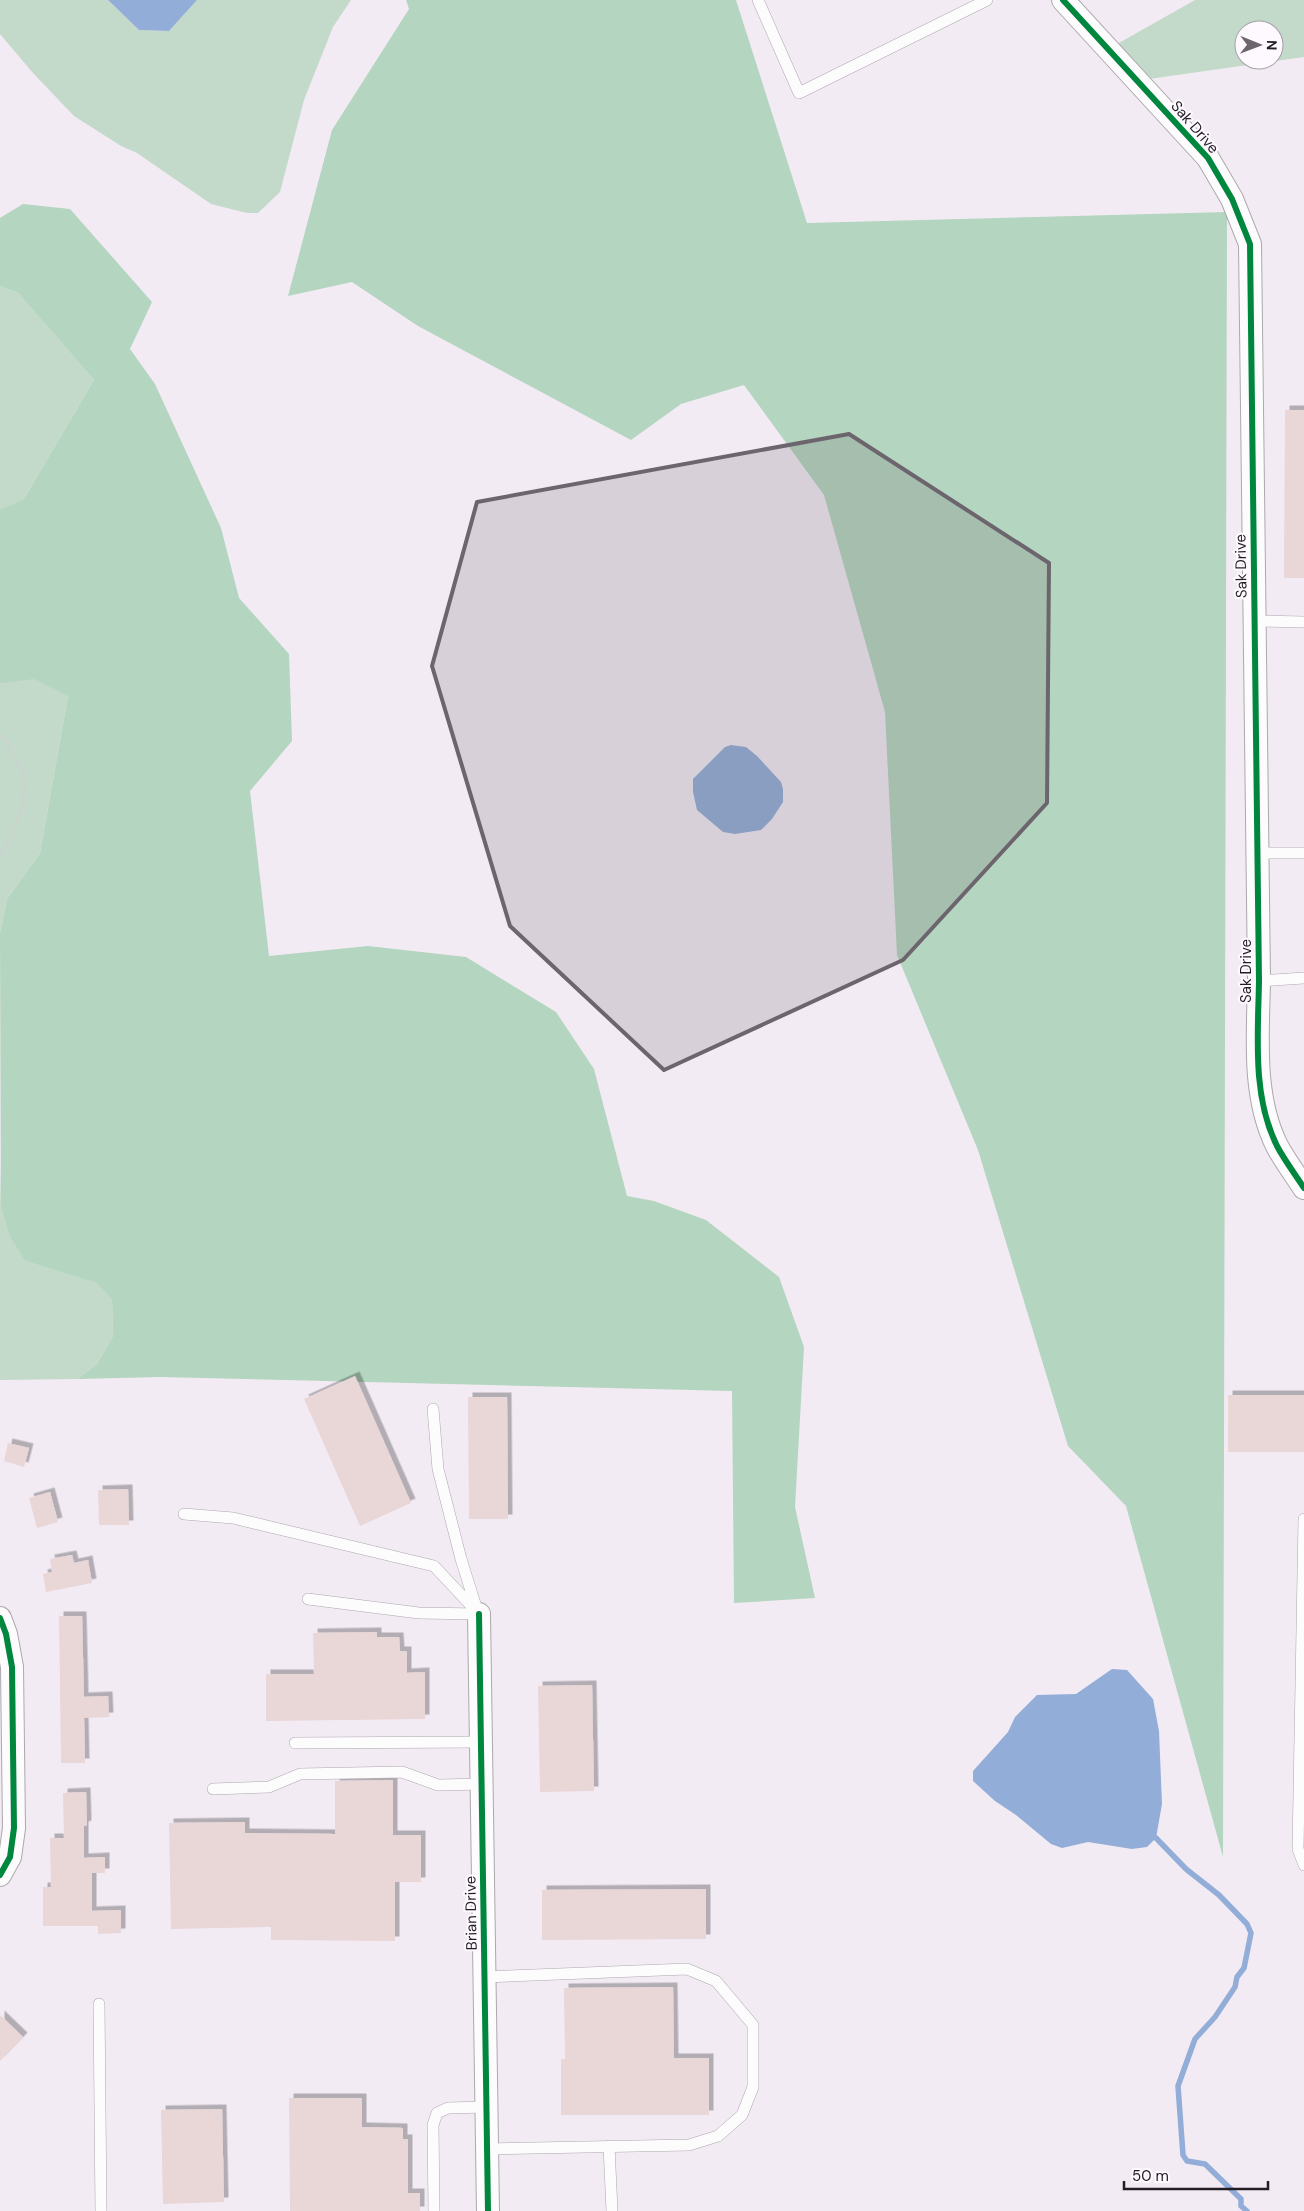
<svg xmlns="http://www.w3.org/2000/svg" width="1304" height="2211" font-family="'DM Sans',sans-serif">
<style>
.green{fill:#c3daca;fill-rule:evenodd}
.forest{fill:#b4d5bf}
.water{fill:#92add7}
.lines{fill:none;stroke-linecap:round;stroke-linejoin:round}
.stream{stroke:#92add7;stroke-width:5.5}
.building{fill:#e9d6d7;filter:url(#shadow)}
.service-casing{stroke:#ada7ae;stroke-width:12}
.minor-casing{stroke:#ada7ae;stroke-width:24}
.path{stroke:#d0ced0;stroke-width:3;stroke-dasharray:2.5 2.5;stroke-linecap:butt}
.service{stroke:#fdfcfd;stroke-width:11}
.minor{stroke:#fdfcfd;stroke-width:22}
.cycleway-casing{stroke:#fef8ff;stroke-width:9}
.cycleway{stroke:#00873e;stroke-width:6}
.marked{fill:#6c656d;fill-opacity:0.2;stroke:#6c656d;stroke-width:4;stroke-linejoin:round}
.labels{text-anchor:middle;stroke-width:4;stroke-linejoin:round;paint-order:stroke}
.street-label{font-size:15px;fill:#231d24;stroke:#fef8ff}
</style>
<defs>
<filter id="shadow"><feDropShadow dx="4.5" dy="-4.5" stdDeviation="0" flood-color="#0004"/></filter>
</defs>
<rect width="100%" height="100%" fill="#f3ebf4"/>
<path class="green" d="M 0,0 L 108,0 L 139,30 L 169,31 L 197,0 L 351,0 L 333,27 L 304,100 L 280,192 L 258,213 L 247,213 L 211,204 L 137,153 L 121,146 L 74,116 L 33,73 L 0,34 Z
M 1195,0 L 1304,0 L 1304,57 L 1149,79 L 1117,44 ZM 1244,30 L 1274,30 L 1274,60 L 1244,60 Z
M 0,286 L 18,293 L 94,380 L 11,520 L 68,696 L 40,853 L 7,899 L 0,933 Z
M 0,1163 L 1,1207 L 25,1261 L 98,1283 L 112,1300 L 113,1336 L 97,1364 L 77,1379 L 0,1380 Z"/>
<path class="forest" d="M 406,0 L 736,0 L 807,223 L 1227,212 L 1223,1857 L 1126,1506 L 1068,1446 L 978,1150 L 897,955 L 885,712 L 824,495 L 744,385 L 681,404 L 631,440 L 418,326 L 352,282 L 288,296 L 332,130 L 409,9 Z
M 23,204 L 70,209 L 152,302 L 130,349 L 155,384 L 221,528 L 239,598 L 289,654 L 292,741 L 250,791 L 269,956 L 368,946 L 466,957 L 556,1012 L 594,1069 L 627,1196 L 654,1201 L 706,1220 L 779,1277 L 804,1347 L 795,1507 L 815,1598 L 734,1603 L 732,1391 L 160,1377 L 77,1379 L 97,1364 L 113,1336 L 112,1300 L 97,1283 L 25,1261 L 10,1236 L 1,1207 L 0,933 L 7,899 L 40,853 L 68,696 L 34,679 L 0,683 L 0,510 L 23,500 L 94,380 L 18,293 L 0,286 L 0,218 Z"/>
<path class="water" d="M 108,0 L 197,0 L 169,31 L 139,30 Z
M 731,745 L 746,747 L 757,756 L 781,782 L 783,789 L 783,802 L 772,819 L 761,830 L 735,834 L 723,832 L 697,810 L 693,792 L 693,779 L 725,747 Z
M 1112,1669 L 1127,1670 L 1153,1699 L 1159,1731 L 1162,1804 L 1156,1838 L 1147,1847 L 1132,1849 L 1088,1842 L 1062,1848 L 1051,1844 L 1016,1815 L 995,1801 L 973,1781 L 973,1771 L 1008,1732 L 1015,1717 L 1037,1695 L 1076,1694 Z"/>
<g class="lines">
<path class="stream" d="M 1156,1838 L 1186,1869 L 1219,1895 L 1247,1924 L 1251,1933 L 1244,1968 L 1237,1977 L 1235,1987 L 1215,2017 L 1195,2039 L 1178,2086 L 1183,2155 L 1187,2161 L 1205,2164 L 1241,2199 L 1241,2206 L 1247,2211"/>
</g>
<path class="building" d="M 1285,410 L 1304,410 L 1304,578 L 1284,578 Z
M 355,1376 L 411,1503 L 360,1526 L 304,1399 Z
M 1228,1395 L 1304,1395 L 1304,1452 L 1228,1452 Z
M 468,1397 L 507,1397 L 508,1519 L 469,1519 Z
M 8,1443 L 29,1448 L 24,1467 L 4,1461 Z
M 128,1489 L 129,1525 L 99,1525 L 98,1490 Z
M 50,1492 L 58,1522 L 37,1528 L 29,1498 Z
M 72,1555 L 74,1563 L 88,1560 L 92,1583 L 46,1592 L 43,1574 L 52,1572 L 50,1559 Z
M 59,1616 L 82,1616 L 84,1697 L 108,1696 L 109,1717 L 84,1718 L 85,1763 L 61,1763 Z
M 377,1632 L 377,1637 L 399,1637 L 400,1651 L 407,1651 L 407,1673 L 425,1672 L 425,1719 L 266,1721 L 266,1674 L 314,1674 L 313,1633 Z
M 592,1685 L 594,1791 L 540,1792 L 538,1686 Z
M 393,1780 L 393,1835 L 421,1835 L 421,1882 L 395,1882 L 395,1941 L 271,1940 L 271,1927 L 171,1929 L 169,1823 L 245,1822 L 245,1833 L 335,1834 L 335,1781 Z
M 86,1792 L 87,1825 L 84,1826 L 84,1858 L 105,1857 L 105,1873 L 92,1873 L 92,1911 L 121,1910 L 121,1933 L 98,1934 L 98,1926 L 43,1926 L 43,1887 L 51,1887 L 50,1838 L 64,1838 L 63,1793 Z
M 706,1889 L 706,1939 L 542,1940 L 542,1890 Z
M 673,1987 L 674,2058 L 709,2058 L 709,2115 L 561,2115 L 561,2059 L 565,2059 L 564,1988 Z
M 0,2015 L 23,2037 L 0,2061 Z
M 289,2098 L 362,2098 L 362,2127 L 403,2128 L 403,2139 L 408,2139 L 408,2193 L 420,2193 L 420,2211 L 290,2211 Z
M 222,2109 L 224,2202 L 163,2204 L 161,2110 Z"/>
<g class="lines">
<g class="service-casing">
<path id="service" d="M 758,0 L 799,93 L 987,0
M 1254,621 L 1304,622
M 1257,853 L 1304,853
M 1259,981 L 1304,978
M 433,1409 L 438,1469 L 461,1559 L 477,1610
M 184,1514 L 233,1518 L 434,1566 L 479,1614
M 1304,1519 L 1298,1849 L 1304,1865
M 308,1599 L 419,1613 L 479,1614
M 295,1743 L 481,1742
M 213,1789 L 269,1787 L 300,1774 L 402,1772 L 438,1785 L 482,1784
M 484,1977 L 687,1969 L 716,1981 L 753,2025 L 753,2087 L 742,2115 L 718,2136 L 689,2145 L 487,2149
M 99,2004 L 101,2211
M 609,2146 L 612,2211
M 434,2211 L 433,2125 L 437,2113 L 448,2108 L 486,2107"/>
</g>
<g class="minor-casing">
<path id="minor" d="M 1063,0 L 1208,158 L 1232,199 L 1250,244 L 1259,981 C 1258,1035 1252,1096 1277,1146 C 1285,1161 1295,1174 1304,1188
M 479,1614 L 488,2211
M 0,1618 L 6,1634 L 12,1667 L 14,1828 L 10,1857 L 0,1875"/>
</g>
<path class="path" d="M 0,735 L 5,739 C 10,750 20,763 23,774 C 29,802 14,834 0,856"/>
<use href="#service" class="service"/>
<use href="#minor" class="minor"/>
<g class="cycleway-casing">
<path id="cycleway" d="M 1063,0 L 1208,158 L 1232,199 L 1250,244 L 1259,981 C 1258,1035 1252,1096 1277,1146 C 1285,1161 1295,1174 1304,1188
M 479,1614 L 488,2211
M 0,1618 L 6,1634 L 12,1667 L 14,1828 L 10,1857 L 0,1875"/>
</g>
<use href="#cycleway" class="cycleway"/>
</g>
<path class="marked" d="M 849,434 L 1049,563 L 1047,803 L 903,960 L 664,1070 L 510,926 L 432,666 L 477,502 Z"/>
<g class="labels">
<g class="street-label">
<text transform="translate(1195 127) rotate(49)" y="5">Sak Drive</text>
<text transform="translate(1241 566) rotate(-91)" y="5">Sak Drive</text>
<text transform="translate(1246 971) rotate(-90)" y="5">Sak Drive</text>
<text transform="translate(471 1913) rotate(-91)" y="5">Brian Drive</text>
</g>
</g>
<g transform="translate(1259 45) rotate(91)"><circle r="24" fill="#fef8ff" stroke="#a6a0a7"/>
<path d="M0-4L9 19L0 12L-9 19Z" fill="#6c656d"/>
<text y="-8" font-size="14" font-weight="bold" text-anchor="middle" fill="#231d24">N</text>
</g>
<path d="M1124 2181v8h144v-8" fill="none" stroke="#231d24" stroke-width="2.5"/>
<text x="1132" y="2181" font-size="15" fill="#231d24" stroke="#fef8ff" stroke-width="4" paint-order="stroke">50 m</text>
</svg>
